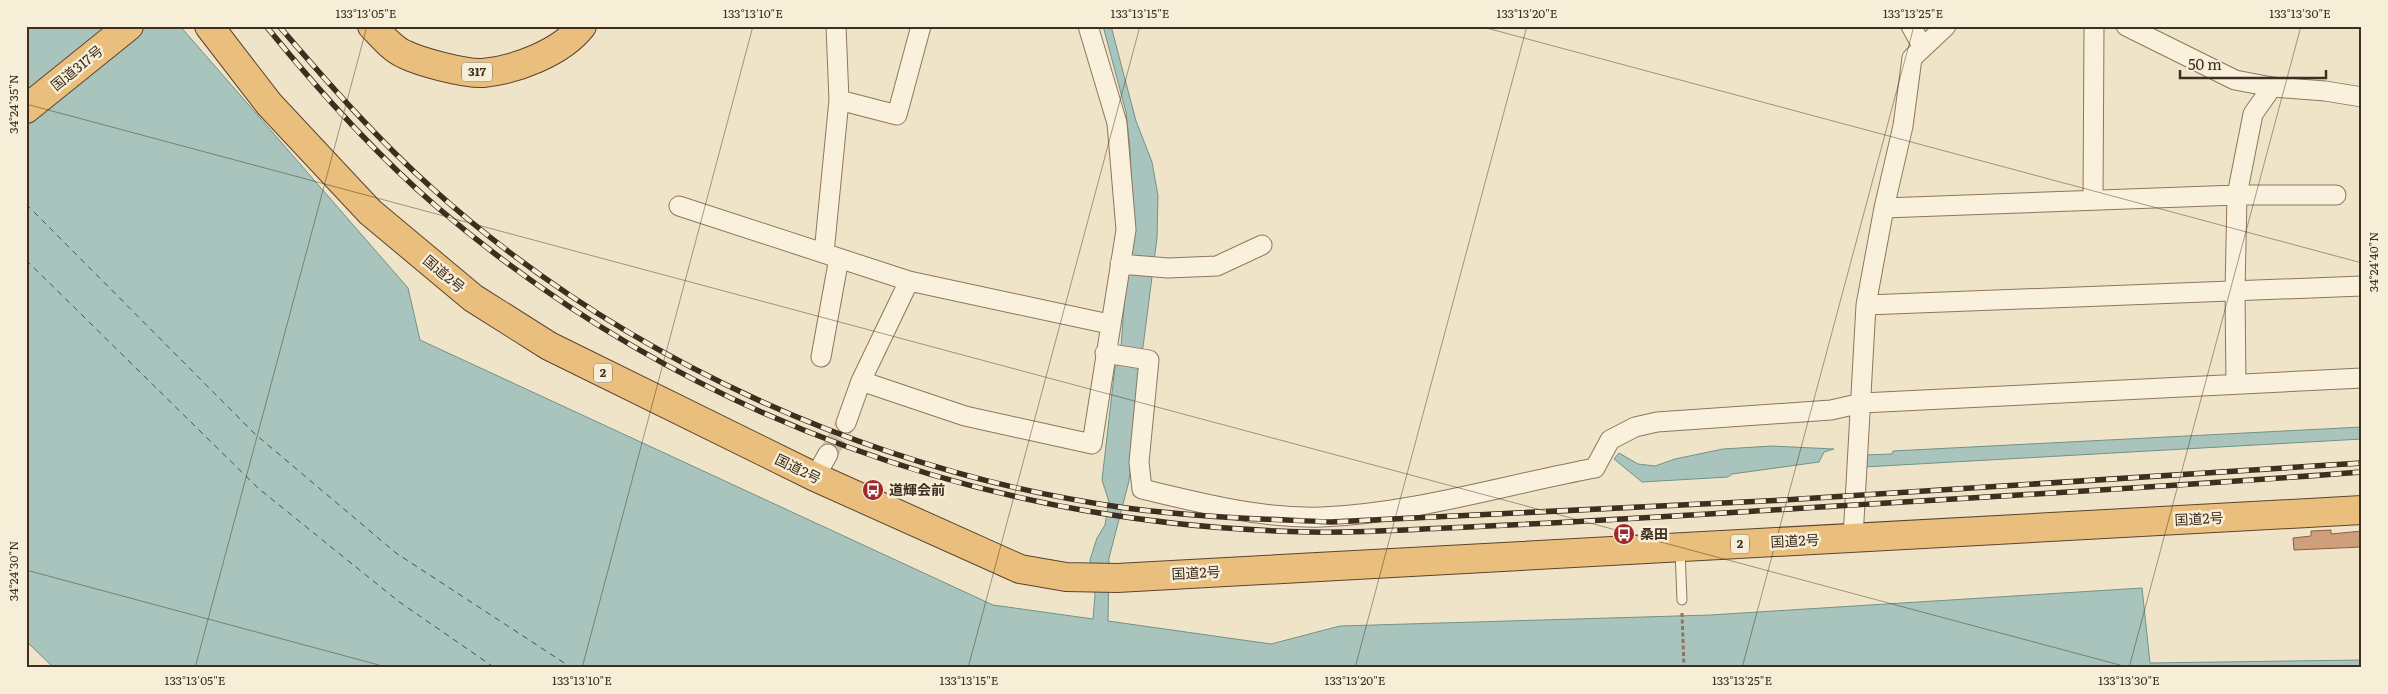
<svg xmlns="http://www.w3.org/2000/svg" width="2388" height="694" font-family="Literata,'Noto Sans JP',serif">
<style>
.water{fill:#a9c4bc;stroke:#6f938a}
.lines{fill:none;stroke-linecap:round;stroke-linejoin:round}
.ferry{stroke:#2f5d5a;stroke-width:1;stroke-dasharray:6 5;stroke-linecap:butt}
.building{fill:#cf9f7d;stroke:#8d5f41}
.minor-tunnel{stroke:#ccc0a6;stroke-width:19;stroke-dasharray:19 9;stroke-linecap:butt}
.service-casing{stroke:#8d765c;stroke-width:11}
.minor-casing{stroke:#8d765c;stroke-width:21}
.trunk-casing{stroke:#5b4430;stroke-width:30}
.path{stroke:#8d765c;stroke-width:3;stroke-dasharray:4 2.5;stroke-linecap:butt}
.service{stroke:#faf1dc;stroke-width:9}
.minor{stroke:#faf1dc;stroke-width:19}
.trunk{stroke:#eabe7c;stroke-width:28}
.rail-casing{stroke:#3d2e20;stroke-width:5.5}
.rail{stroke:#f7eed8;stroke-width:4;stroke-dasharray:11;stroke-linecap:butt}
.ticks{fill:none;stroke:#3d2e20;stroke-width:1;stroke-opacity:0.45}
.labels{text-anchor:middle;stroke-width:5;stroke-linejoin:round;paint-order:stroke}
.shield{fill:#f7eed8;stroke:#756857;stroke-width:1}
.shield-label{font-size:12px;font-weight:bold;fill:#3d2e20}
.street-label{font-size:14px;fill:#3d2e20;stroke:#f7eed8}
.poi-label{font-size:14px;font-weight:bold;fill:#3d2e20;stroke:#f7eed8;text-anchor:start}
.neatline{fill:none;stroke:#3d2e20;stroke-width:2}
.ticks-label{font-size:12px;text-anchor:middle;fill:#3d2e20}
</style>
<rect width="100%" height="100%" fill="#f0e4c8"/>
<path class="water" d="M 26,26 L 180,26 L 408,288 L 420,340 L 993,605 L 1093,619 L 1095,595 L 1090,560 L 1097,538 L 1105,525 L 1109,502 L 1102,480 L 1115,367 L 1120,361 L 1132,197 L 1130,149 L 1126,112 L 1103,26 L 1111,26 L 1136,121 L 1152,162 L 1158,196 L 1157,238 L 1143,347 L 1137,362 L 1141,369 L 1129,481 L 1109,558 L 1108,621 L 1271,644 L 1340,626 L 1710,615 L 2142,588 L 2150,663 L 2362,660 L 2362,668 L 54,668 L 26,641 Z
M 2362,427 L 2362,439 L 1864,467 L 1865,455 L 1892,454 L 1893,451 Z
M 1772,446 L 1834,449 L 1824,452 L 1819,462 L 1732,474 L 1728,477 L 1642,482 L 1614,459 L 1619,453 L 1638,464 L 1655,466 L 1675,459 L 1723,449 Z"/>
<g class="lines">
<path class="ferry" d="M 26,204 L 255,434 L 396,553 L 572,668
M 26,260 L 258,488 L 398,601 L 495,668"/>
</g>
<path class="building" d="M 2331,530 L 2331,534 L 2362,531 L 2362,547 L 2294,550 L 2293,538 L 2311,536 L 2311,531 Z"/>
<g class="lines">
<path class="minor-tunnel" d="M 828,454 L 846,423"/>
<g class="service-casing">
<path id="service" d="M 1680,550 L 1682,600"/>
</g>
<g class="minor-casing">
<path id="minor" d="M 1911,26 L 1922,46
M 2126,26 L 2235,80 L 2272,87 L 2325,91 L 2362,97
M 839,100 L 897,115 L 921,26
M 2093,200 L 2094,26
M 679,206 L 909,281 L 1109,324
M 1884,208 L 2237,195 L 2336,195
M 824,253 L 839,100 L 836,26
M 1120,264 L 1168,268 L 1217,266 L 1262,245
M 1866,305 L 2362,286
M 1105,353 L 1149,360 L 1139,462 L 1142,489 C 1201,503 1261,519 1322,517 C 1415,513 1504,485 1595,468 L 1610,440 L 1635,427 L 1657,422 L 1831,410 L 1862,403 L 2362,378
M 821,357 L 839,258
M 861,381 L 965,416 L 1092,444 L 1126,230 L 1117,123 L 1088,26
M 2236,384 L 2235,292 L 2237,195 L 2253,114 L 2272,87
M 846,423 L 861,381 L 909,281
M 815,477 L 828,454
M 1853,538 L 1866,305 L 1884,208 L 1903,126 L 1912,58 L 1946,26"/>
</g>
<g class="trunk-casing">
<path id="trunk" d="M 209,26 L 269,104 L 370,212 L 473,298 L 549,346 L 815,477 L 1020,569 L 1066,577 L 1117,578 L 2362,510
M 372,26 C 381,35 392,49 404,54 C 420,62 465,74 483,73 C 515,70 561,53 582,26
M 26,109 L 129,26"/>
</g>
<path class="path" d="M 1682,613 L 1684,668"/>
<use href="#service" class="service"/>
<use href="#minor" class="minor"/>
<use href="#trunk" class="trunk"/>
<g class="rail-casing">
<path id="rail" d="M 266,26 C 318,90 374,153 437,207 C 683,417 988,526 1310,532 C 1356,533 1401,530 1446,528 C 1544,524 1642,518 1740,512 C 1947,499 2155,488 2362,472
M 279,26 C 328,83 377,139 433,189 C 622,359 875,473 1126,508 C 1194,517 1263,519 1331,522 L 1784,500 L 2362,463"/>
</g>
<use href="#rail" class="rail"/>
</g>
<path class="ticks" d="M 1479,26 L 2362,263M 26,104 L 2131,668M 26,570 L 390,668M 195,668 L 367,26M 582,668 L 753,26M 968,668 L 1140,26M 1355,668 L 1527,26M 1742,668 L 1914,26M 2129,668 L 2301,26"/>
<defs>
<g id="bus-disc" transform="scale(1.125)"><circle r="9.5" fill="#9e2a2b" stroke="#f7eed8"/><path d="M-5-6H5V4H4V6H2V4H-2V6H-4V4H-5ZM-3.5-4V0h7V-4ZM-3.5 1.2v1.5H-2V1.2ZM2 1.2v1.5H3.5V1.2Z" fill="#fff"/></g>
</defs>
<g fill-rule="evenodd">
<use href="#bus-disc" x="873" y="490"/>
<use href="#bus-disc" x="1624" y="534"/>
</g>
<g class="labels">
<g class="shield">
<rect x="462" y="62.5" width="30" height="19" rx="4"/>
<rect x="594" y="363.5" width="18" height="19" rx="4"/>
<rect x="1731" y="534.5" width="18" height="19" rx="4"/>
</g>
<g class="shield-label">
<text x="477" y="76">317</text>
<text x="603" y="377">2</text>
<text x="1740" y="548">2</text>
</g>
<g class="street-label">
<text transform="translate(77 68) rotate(-39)" y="5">国道317号</text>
<text transform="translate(444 274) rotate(40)" y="5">国道2号</text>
<text transform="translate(798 469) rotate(26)" y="5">国道2号</text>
<text transform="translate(2199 519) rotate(-3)" y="5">国道2号</text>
<text transform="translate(1795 541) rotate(-3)" y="5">国道2号</text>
<text transform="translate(1196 573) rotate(-3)" y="5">国道2号</text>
</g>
<g class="poi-label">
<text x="889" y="495">道輝会前</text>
<text x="1640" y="539">桑田</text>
</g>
</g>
<rect width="2388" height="694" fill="none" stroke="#f7eed8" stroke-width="55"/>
<path d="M2180 70v8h146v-8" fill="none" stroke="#3d2e20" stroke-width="2.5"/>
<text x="2188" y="70" font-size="15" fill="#3d2e20" stroke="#f7eed8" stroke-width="4" paint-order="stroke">50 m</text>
<rect x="28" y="28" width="2332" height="638" class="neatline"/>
<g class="ticks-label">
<text x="366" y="18">133°13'05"E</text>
<text x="753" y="18">133°13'10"E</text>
<text x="1140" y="18">133°13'15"E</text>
<text x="1527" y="18">133°13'20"E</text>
<text x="1913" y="18">133°13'25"E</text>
<text x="2300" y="18">133°13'30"E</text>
<text transform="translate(14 104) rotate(-90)" y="4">34°24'35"N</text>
<text transform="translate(2374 262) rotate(-90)" y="4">34°24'40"N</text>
<text transform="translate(14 571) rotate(-90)" y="4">34°24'30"N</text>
<text x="195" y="685">133°13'05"E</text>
<text x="582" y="685">133°13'10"E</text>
<text x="969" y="685">133°13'15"E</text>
<text x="1355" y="685">133°13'20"E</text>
<text x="1742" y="685">133°13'25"E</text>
<text x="2129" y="685">133°13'30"E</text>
</g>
</svg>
